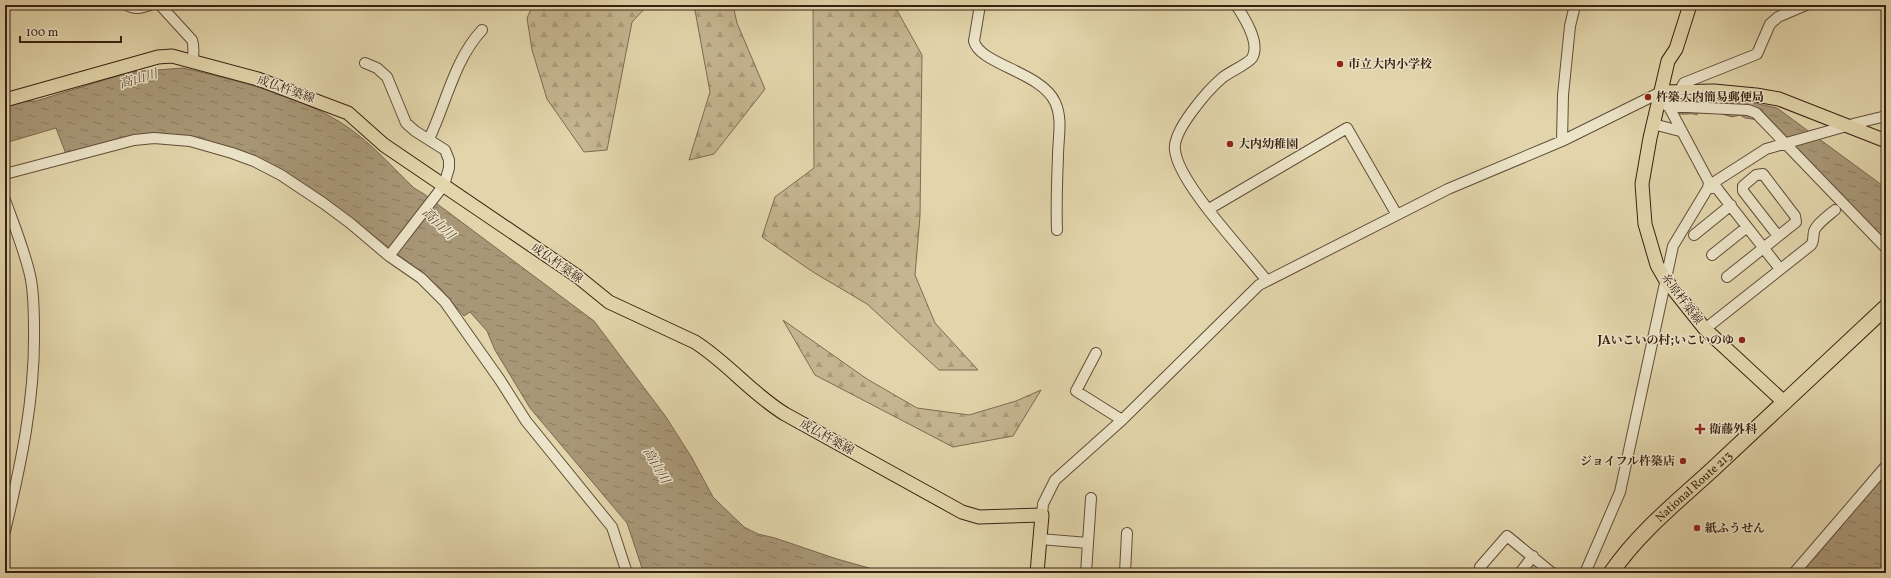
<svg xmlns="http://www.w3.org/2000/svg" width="1891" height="578" font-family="Vollkorn,'Noto Serif JP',serif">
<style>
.forest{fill:url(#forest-firs);stroke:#7e6b52}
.water{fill:url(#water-ripples);stroke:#7b674f}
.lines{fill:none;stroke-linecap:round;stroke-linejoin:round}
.minor-casing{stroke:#624d38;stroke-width:12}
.major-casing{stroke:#382012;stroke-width:15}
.highway-casing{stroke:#382012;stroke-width:17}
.minor{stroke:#ece4c8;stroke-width:10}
.major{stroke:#e2d5ab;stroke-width:13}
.highway{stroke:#e2d5ab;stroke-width:15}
.poi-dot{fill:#8f2418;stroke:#ece4c8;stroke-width:1.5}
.labels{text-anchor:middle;stroke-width:3;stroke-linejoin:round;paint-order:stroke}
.poi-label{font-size:12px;font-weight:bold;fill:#382012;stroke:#ece4c8;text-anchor:start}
.street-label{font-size:12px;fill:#382012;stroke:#ece4c8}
.water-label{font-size:13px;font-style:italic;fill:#5f4a35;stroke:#ece4c8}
</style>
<defs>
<pattern id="forest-firs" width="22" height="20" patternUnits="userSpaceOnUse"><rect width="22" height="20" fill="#c5b691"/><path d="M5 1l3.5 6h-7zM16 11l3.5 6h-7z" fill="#aa9c7c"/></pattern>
<pattern id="water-ripples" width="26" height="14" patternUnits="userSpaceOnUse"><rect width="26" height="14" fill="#a89777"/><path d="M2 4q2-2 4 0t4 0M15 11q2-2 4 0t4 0" fill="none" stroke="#8a7b60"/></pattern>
</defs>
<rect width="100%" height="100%" fill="#e2d5ab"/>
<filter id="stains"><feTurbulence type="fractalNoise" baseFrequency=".005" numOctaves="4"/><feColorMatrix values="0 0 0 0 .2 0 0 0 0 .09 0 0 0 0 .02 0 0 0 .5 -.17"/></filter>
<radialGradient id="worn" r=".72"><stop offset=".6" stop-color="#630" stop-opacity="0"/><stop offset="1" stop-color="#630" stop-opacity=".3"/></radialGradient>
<path class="forest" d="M 273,5 L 321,5 L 319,8 Z
M 533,5 L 648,5 L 632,22 L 607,150 L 584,152 L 547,99 L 532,50 L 527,18 Z
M 694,5 L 733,5 L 737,23 L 765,89 L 714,154 L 689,160 L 710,92 Z
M 813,5 L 894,5 L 922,55 L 920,216 L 915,275 L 935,323 L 978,370 L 939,370 L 867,304 L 813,272 L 762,237 L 775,197 L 814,168 Z
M 783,320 L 867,379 L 917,408 L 969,415 L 1016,401 L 1041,390 L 1013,436 L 953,447 L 815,375 Z"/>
<path class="water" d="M 183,68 C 236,80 305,97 349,128 C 373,145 393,168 414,188 L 424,194 L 594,321 L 666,417 L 692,458 L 713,497 L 744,527 L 758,534 L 775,538 L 837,559 L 887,573 L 646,573 L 642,568 L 627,523 L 530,408 L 495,350 L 487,331 L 470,312 L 464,316 L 440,288 L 426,276 L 331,203 L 204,141 L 175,135 L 146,134 L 66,154 L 56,128 L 5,143 L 5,107 L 26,101 L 36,101 L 130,72 Z
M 1718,95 L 1777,108 L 1886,188 L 1886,242 L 1759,120 L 1745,118 L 1740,115 L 1732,117 L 1719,113 L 1697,113 L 1697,115 C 1690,112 1684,116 1677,113 L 1673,102 L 1682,97 L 1713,96 L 1716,98 Z
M 1886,471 L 1886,573 L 1797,573 L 1817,555 Z"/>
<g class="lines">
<g class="minor-casing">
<path id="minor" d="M 127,5 C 135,10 141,8 150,5
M 160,5 L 192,40 C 195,48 192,54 194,62
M 980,5 L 974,41 C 979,64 1041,72 1055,102 C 1063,119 1058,138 1058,156 C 1057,181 1056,205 1057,230
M 1236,5 C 1244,17 1261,43 1252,58 C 1248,64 1229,72 1222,78 C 1208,90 1172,131 1175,150 C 1178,183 1245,252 1267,281
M 365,63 L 377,68 L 387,77 L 406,123 L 415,131 L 445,150 L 449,160 L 449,168 L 444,185 L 389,256
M 1680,90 L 1684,83 L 1757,54 L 1770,24 L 1778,17 L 1806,5
M 1667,106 L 1748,110 L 1756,113 L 1886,248
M 1653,124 L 1680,131
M 429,139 C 446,104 454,60 482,30
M 1562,141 L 1563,95 L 1570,26 L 1575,5
M 5,174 L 134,140 L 154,138 L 190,141 L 232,153 L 254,161 L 281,175 L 323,203 L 350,223 L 389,256 L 421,278 L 445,302 L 500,380 L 526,421 L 612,527 L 627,573
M 1708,188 L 1716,181 L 1766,149 L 1857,123 L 1886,116
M 1708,188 L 1717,188 L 1719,191 L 1780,269
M 5,200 C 14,225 24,249 30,275 C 34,292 34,312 34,330 C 35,399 21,464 5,531
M 1209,209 L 1347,128 L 1397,215
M 1694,235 L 1731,205
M 1712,255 L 1747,227
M 1727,277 L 1796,222 L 1795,216 L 1763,174 L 1756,175 L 1743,186 L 1743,191 L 1778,236
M 1705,329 L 1811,245 C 1815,240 1812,234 1815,229 C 1819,222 1829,215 1835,210
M 1096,353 L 1076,391 L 1122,420
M 1042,515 L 1043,504 L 1055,480 L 1122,420 L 1259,285 L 1448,189 L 1562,141 L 1661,92 L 1709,182 L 1708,188 L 1673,246 L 1620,492 L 1585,573
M 1040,539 L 1088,543
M 1480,567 L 1507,536 L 1552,573
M 1086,573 L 1091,498
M 1125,573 L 1127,533
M 1520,573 L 1533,556
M 1794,573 L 1886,466"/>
</g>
<g class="major-casing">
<path id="major" d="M 1690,5 L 1676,49 L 1668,61 L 1650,138 L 1642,184 L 1645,224 L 1657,265 L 1665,279 L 1705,329 L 1785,403
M 1661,92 L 1714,91 L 1756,95 L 1779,99 L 1886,141
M 5,100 L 158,57 L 172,56 L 258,79 L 348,113 L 384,145 L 577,276 L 609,302 L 695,342 C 728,363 752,394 785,414 L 962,512 L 979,517 L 1042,515 L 1037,573"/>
</g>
<g class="highway-casing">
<g id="highway">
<path id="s1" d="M 1611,573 C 1638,533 1677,502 1713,469 C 1771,415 1829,361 1886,307"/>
</g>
</g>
<use href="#minor" class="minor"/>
<use href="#major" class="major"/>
<use href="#highway" class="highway"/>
</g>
<g class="poi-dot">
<circle cx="1340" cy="64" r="4"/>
<circle cx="1648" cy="97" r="4"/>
<circle cx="1230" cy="144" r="4"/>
<circle cx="1742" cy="340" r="4"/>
<path d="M1698 423h4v4h4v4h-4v4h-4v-4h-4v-4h4z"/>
<circle cx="1683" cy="461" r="4"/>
<circle cx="1697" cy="528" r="4"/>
</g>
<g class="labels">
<g class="poi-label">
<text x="1348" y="68">市立大内小学校</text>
<text x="1656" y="101">杵築大内簡易郵便局</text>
<text x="1238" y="148">大内幼稚園</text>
<text x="1734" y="344" text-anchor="end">JAいこいの村;いこいのゆ</text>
<text x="1709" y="433">衛藤外科</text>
<text x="1675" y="465" text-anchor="end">ジョイフル杵築店</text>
<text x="1705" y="532">紙ふうせん</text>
</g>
<g class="street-label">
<text transform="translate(286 89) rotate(19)" y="4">成仏杵築線</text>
<text transform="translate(557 263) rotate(35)" y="4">成仏杵築線</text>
<text transform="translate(1682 299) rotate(53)" y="4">糸原杵築線</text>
<text transform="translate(827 437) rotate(29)" y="4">成仏杵築線</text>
<text dy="4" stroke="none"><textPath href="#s1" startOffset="120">National Route 213</textPath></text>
</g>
<g class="water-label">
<text transform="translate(138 78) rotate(-16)" y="5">高山川</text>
<text transform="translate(439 223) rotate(44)" y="5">高山川</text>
<text transform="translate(657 465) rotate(60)" y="5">高山川</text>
</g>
</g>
<rect width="1891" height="578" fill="none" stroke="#e2d5ab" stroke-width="20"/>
<rect x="6" y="6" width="1879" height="566" fill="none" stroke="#382012" stroke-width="2"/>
<rect x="10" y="10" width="1871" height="558" fill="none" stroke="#382012"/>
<path d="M20 36v6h101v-6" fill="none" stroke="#382012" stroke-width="2"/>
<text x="26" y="36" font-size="12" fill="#382012" stroke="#ece4c8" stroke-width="3" paint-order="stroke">100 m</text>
<rect width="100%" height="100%" filter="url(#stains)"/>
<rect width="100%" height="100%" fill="url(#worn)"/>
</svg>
